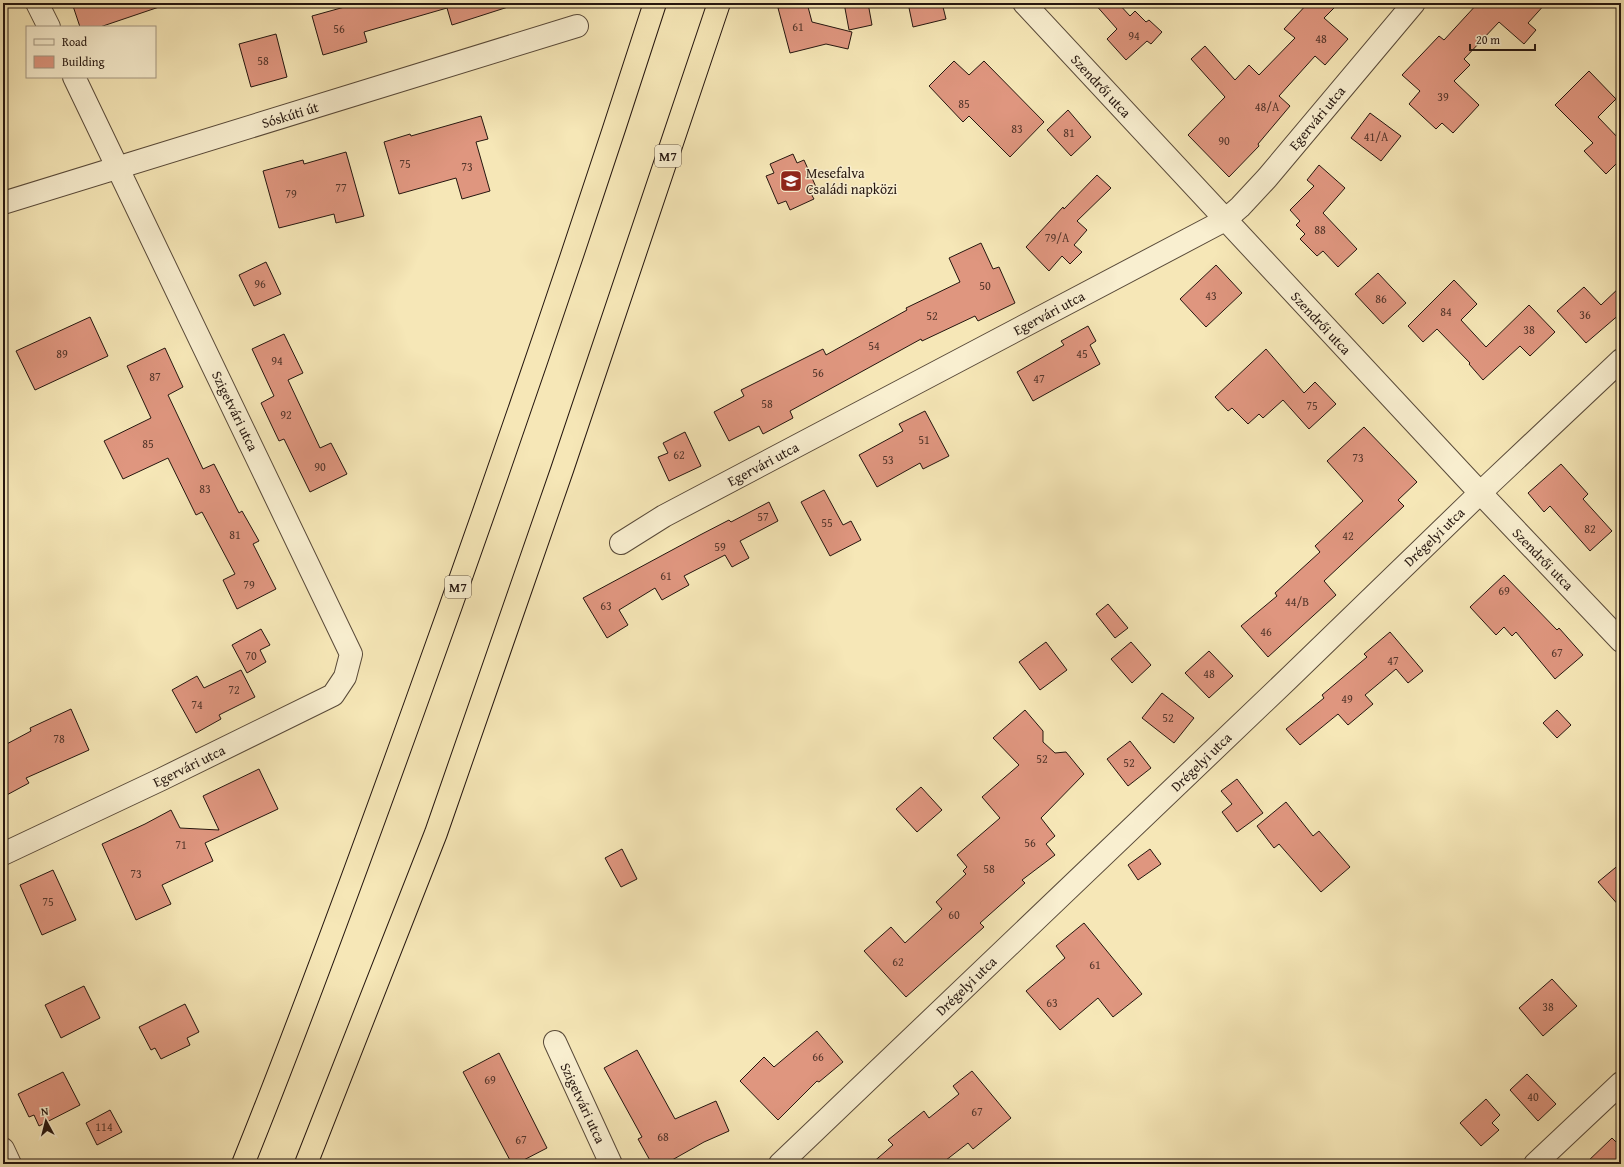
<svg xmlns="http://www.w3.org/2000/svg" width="1624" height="1167" font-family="'Gentium Book Plus',serif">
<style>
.building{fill:#df967f;stroke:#25160f}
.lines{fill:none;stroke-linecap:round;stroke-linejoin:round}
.street-casing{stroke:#594a39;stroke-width:24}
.highway-casing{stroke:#25160f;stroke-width:24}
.street{stroke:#f9efd0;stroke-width:22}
.highway{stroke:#f6e7b7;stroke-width:22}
.labels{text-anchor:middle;stroke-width:3;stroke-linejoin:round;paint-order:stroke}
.number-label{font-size:12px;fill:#54362b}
.shield{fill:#f9efd0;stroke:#655749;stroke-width:1}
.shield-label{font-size:13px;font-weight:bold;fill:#25160f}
.street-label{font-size:14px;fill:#25160f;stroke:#f9efd0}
.poi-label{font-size:14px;fill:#25160f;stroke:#f9efd0;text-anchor:start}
</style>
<rect width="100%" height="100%" fill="#f6e7b7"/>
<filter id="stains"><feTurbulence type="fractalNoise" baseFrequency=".005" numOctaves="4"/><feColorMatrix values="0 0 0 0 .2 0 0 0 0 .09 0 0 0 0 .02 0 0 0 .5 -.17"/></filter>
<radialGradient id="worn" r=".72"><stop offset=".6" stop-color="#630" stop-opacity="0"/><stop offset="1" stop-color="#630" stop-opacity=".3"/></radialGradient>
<path class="building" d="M 72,3 L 162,3 L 162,6 L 100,27 L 80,27 Z
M 359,3 L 508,3 L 508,7 L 452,25 L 447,8 L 364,32 L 367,42 L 323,55 L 312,16 Z
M 798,3 L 807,3 L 812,22 L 852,32 L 848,49 L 826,44 L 790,53 L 778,8 Z
M 844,3 L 868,3 L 872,25 L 849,30 Z
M 908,3 L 942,3 L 946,19 L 913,27 Z
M 1094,3 L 1118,3 L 1130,16 L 1135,11 L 1146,22 L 1149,20 L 1162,32 L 1151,44 L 1147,41 L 1126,60 L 1107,39 L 1117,29 Z
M 1308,3 L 1339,3 L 1324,18 L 1348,39 L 1325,65 L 1315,56 L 1279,96 L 1290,106 L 1258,144 L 1259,146 L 1229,177 L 1188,135 L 1225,97 L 1191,59 L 1205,46 L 1235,80 L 1249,65 L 1259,75 L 1295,38 L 1284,29 Z
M 1478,3 L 1546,3 L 1528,23 L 1536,30 L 1524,44 L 1499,22 L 1464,59 L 1470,65 L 1454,81 L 1479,105 L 1453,133 L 1442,123 L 1436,129 L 1409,104 L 1420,91 L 1402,75 L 1439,36 L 1444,40 Z
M 276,34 L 287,77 L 251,87 L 239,44 Z
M 954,61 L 969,75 L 984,61 L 1044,122 L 1010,157 L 969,116 L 963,122 L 929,86 Z
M 1589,71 L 1616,99 L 1598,117 L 1621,141 L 1621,159 L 1606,174 L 1584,151 L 1593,143 L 1555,105 Z
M 1068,110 L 1091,137 L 1071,156 L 1047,130 Z
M 1370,113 L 1401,136 L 1381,161 L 1351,138 Z
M 481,116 L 488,139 L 476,142 L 490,191 L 462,199 L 456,178 L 399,194 L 384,142 L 410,134 L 411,136 Z
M 346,152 L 364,216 L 336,223 L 334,214 L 279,228 L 263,171 L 303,160 L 304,164 Z
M 793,154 L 797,163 L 804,160 L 816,187 L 809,190 L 814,199 L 790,210 L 786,201 L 778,204 L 766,176 L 774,173 L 770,164 Z
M 1319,165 L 1345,188 L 1323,213 L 1357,249 L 1338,267 L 1323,251 L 1317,256 L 1300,239 L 1305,234 L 1296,225 L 1300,221 L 1290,210 L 1314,186 L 1307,180 Z
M 1097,175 L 1111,188 L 1077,221 L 1087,230 L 1074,245 L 1082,252 L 1070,264 L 1062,256 L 1049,271 L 1026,247 L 1063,207 L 1064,209 Z
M 981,243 L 993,269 L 999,267 L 1015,303 L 978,321 L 975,316 L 922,341 L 921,339 L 790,411 L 793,418 L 763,434 L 759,426 L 729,441 L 714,412 L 744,396 L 741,390 L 823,349 L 826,355 L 907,310 L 906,308 L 960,282 L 949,258 Z
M 266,262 L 281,294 L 254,306 L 239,275 Z
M 1216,265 L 1242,293 L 1206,327 L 1180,299 Z
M 1378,273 L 1406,303 L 1383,324 L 1355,294 Z
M 1454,280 L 1477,304 L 1461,320 L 1486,347 L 1529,305 L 1555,332 L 1530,356 L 1520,346 L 1483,380 L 1469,364 L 1470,363 L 1437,329 L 1423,342 L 1408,326 Z
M 1621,286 L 1621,313 L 1586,343 L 1557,311 L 1584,287 L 1601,305 Z
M 90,317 L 108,356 L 35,390 L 16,351 Z
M 1088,326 L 1096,341 L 1090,345 L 1100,364 L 1033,401 L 1017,372 L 1064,345 L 1061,341 Z
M 284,334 L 303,373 L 288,380 L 320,448 L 331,443 L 347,474 L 310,492 L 284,439 L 279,441 L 261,403 L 274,396 L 252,349 Z
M 165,348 L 183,387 L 168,395 L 203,469 L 214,464 L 239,513 L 242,511 L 259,541 L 253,544 L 276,589 L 237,609 L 223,580 L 235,574 L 202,512 L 196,515 L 168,458 L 123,479 L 104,441 L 151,418 L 127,366 Z
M 1266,349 L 1304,393 L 1315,382 L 1336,404 L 1309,429 L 1283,400 L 1263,418 L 1259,414 L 1248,424 L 1232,408 L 1228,411 L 1215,397 Z
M 925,411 L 949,456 L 923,469 L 920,463 L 877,487 L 859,455 L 903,431 L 899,424 Z
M 1364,427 L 1417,482 L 1398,500 L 1404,506 L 1324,581 L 1336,595 L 1268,657 L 1241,626 L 1277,596 L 1275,593 L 1320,552 L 1315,546 L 1363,501 L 1327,461 Z
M 685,432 L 701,466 L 669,481 L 658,457 L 668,453 L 663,443 Z
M 1561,464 L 1588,494 L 1583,499 L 1612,531 L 1590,551 L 1550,506 L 1544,512 L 1528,493 Z
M 824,490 L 843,525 L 851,521 L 861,540 L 830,556 L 801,502 Z
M 769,502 L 778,521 L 740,541 L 749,558 L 732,567 L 725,555 L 684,576 L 689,585 L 662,600 L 655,588 L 619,610 L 628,625 L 607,638 L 583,598 L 700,535 L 729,520 L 731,522 Z
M 1504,575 L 1557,630 L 1559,628 L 1583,655 L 1555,679 L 1516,632 L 1512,636 L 1504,627 L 1496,635 L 1470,607 Z
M 1108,604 L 1128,628 L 1115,638 L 1096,614 Z
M 261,629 L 270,645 L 260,650 L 266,662 L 247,673 L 232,645 Z
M 1390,632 L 1423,671 L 1408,683 L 1396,669 L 1365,695 L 1373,704 L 1348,725 L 1338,714 L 1300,745 L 1286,729 L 1324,698 L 1322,695 L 1367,657 L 1364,654 Z
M 1046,642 L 1067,670 L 1040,690 L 1019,662 Z
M 1131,642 L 1151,665 L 1132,683 L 1111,659 Z
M 1209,651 L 1233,676 L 1209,698 L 1185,673 Z
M 241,670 L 255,697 L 219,715 L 221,719 L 196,733 L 172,690 L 197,676 L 204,688 Z
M 1162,693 L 1194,718 L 1174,743 L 1142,718 Z
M 71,709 L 89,750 L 26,778 L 29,783 L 3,797 L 3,746 L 31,731 L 30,728 Z
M 1025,710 L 1043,731 L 1043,742 L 1055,753 L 1066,752 L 1084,774 L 1041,818 L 1055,836 L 1046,844 L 1055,855 L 1022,880 L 1025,883 L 980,923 L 984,927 L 906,997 L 864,951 L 891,927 L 905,943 L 942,909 L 936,902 L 966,874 L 963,871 L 967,867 L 957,855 L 1000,818 L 982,797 L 1019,765 L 993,738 Z
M 1557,710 L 1571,725 L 1557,738 L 1543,723 Z
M 1130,741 L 1151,768 L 1128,786 L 1107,759 Z
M 259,769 L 278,809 L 205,843 L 213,861 L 162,885 L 171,904 L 136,920 L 102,844 L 145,824 L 171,810 L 180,828 L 219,830 L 203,796 Z
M 1237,779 L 1263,813 L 1237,832 L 1222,812 L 1232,804 L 1221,791 Z
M 921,787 L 942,810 L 917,832 L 896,809 Z
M 1286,802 L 1313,836 L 1319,831 L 1350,867 L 1321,892 L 1279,844 L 1274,848 L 1257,826 Z
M 622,849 L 637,879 L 621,887 L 605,858 Z
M 1150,849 L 1161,864 L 1138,880 L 1128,865 Z
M 1621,863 L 1621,908 L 1598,882 Z
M 53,870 L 76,920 L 42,935 L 20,885 Z
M 1084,923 L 1142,994 L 1113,1017 L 1098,998 L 1060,1030 L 1026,991 L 1065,958 L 1056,946 Z
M 1552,979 L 1577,1006 L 1543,1036 L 1519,1008 Z
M 84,986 L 100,1018 L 61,1038 L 45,1005 Z
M 185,1004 L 199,1032 L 187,1038 L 190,1045 L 161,1059 L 155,1048 L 151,1050 L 139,1027 Z
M 817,1031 L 843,1062 L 819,1082 L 817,1081 L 778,1120 L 740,1081 L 764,1057 L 774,1067 Z
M 637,1050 L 675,1119 L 716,1101 L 729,1131 L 704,1142 L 665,1164 L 652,1164 L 638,1139 L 642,1137 L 604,1068 Z
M 499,1053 L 547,1148 L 516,1164 L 512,1164 L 463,1072 Z
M 972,1071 L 1011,1118 L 973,1149 L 968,1143 L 941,1164 L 871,1164 L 893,1145 L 888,1140 L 924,1111 L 929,1118 L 959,1094 L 953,1086 Z
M 63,1072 L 80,1105 L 39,1126 L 34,1115 L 29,1117 L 18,1094 Z
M 1527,1074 L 1556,1104 L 1538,1121 L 1510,1090 Z
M 1486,1099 L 1500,1115 L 1492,1123 L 1499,1130 L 1481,1146 L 1460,1123 Z
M 110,1110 L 122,1132 L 97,1145 L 86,1123 Z
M 1612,1138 L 1621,1147 L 1621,1164 L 1585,1164 Z"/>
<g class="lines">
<g class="street-casing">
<path id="street" d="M 37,3 L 49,27
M 1024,3 L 1470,482 L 1621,641
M 3,203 L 577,26
M 621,543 L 664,516 L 1225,220 L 1240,207 L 1267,178 L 1414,3
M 3,854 L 162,779 L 333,695 L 345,677 L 351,654 L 74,77
M 555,1042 L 611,1164
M 3,1149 L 10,1164
M 780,1164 L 1288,679 L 1480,493 L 1621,360
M 1535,1164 L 1621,1083"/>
</g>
<g class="highway-casing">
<path id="highway" d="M 243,1164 C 304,1013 360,859 415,706 C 499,473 579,239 655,3
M 306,1164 L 436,833 L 562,470 L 719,3"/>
</g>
<use href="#street" class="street"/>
<use href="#highway" class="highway"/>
</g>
<defs>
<g id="school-square" transform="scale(1.15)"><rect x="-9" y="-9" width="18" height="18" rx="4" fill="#8f2418" stroke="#f9efd0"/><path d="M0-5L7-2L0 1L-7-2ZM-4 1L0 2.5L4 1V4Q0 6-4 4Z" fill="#fff"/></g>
</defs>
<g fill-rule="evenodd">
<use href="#school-square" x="791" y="181"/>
</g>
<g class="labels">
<g class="number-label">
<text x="798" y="31">61</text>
<text x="339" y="33">56</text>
<text x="1134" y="40">94</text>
<text x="1321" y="43">48</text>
<text x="263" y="65">58</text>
<text x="1443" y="101">39</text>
<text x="964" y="108">85</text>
<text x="1267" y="111">48/A</text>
<text x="1017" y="133">83</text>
<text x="1069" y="137">81</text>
<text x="1376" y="141">41/A</text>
<text x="1224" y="145">90</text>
<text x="405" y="168">75</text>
<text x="467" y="171">73</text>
<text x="341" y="192">77</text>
<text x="291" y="198">79</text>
<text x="1320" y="234">88</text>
<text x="1057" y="242">79/A</text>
<text x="260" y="288">96</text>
<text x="985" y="290">50</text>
<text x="1211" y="300">43</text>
<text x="1381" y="303">86</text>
<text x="1446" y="316">84</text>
<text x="1585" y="319">36</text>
<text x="932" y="320">52</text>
<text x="1529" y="334">38</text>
<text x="874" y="350">54</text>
<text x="62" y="358">89</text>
<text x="1082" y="358">45</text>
<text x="277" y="365">94</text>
<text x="818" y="377">56</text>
<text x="155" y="381">87</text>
<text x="1039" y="383">47</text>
<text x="767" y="408">58</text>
<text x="1312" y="410">75</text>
<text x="286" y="419">92</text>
<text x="924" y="444">51</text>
<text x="148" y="448">85</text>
<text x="679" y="459">62</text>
<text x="1358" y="462">73</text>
<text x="888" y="464">53</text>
<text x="320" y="471">90</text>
<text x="205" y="493">83</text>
<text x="763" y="521">57</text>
<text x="827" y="527">55</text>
<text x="1590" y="533">82</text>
<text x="235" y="539">81</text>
<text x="1348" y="540">42</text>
<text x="720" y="551">59</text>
<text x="666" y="580">61</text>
<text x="249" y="589">79</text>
<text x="1504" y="595">69</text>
<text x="1297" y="606">44/B</text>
<text x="606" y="610">63</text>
<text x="1266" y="636">46</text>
<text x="1557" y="657">67</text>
<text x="251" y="660">70</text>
<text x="1393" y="665">47</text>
<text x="1209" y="678">48</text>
<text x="234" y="694">72</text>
<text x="1347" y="703">49</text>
<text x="197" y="709">74</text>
<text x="1168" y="722">52</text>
<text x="59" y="743">78</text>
<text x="1042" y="763">52</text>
<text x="1129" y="767">52</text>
<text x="1030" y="847">56</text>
<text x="181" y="849">71</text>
<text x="989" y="873">58</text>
<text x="136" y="878">73</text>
<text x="48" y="906">75</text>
<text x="954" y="919">60</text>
<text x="898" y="966">62</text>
<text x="1095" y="969">61</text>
<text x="1052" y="1007">63</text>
<text x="1548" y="1011">38</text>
<text x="818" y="1061">66</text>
<text x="490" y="1084">69</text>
<text x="1533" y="1101">40</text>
<text x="977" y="1116">67</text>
<text x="104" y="1131">114</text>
<text x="663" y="1141">68</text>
<text x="521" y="1144">67</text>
</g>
<g class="shield">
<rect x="655" y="145" width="26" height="22" rx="3"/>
<rect x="445" y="576" width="26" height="22" rx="3"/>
</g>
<g class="shield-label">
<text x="668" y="161">M7</text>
<text x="458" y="592">M7</text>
</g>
<g class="street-label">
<text transform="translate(1101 86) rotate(47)" y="5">Szendrői utca</text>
<text transform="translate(290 115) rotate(-17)" y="5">Sóskúti út</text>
<text transform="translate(1317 118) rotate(-50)" y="5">Egervári utca</text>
<text transform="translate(1049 313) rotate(-28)" y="5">Egervári utca</text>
<text transform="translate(1321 323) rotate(47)" y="5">Szendrői utca</text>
<text transform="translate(235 411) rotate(64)" y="5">Szigetvári utca</text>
<text transform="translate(763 464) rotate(-28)" y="5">Egervári utca</text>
<text transform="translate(1434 537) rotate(-44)" y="5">Drégelyi utca</text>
<text transform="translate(1543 559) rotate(46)" y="5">Szendrői utca</text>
<text transform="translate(1201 762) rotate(-44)" y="5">Drégelyi utca</text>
<text transform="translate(189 766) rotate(-26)" y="5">Egervári utca</text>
<text transform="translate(966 986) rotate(-44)" y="5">Drégelyi utca</text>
<text transform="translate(583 1103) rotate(65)" y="5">Szigetvári utca</text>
</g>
<g class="poi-label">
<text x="806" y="178">Mesefalva<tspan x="806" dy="16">Családi napközi</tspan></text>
</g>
</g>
<rect width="1624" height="1167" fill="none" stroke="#f6e7b7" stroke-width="16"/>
<rect x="4" y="4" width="1616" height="1159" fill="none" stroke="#25160f" stroke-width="2"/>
<rect x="8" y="8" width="1608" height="1151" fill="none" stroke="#25160f"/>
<rect x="26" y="26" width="130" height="52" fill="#f9efd0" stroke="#a49883"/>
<rect x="34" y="39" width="20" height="6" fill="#f9efd0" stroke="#a49883"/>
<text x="62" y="46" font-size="12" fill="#25160f">Road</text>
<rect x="34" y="56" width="20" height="12" fill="#df967f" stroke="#a49883"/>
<text x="62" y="66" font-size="12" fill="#25160f">Building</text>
<g transform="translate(46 1121) rotate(353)" stroke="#f9efd0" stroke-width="3" paint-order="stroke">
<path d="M0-3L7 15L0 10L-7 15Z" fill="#25160f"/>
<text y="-6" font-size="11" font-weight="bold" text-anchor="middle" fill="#25160f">N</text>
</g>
<path d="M1470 44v6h65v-6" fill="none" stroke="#25160f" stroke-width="2"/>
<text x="1476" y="44" font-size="12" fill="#25160f" stroke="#f9efd0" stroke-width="3" paint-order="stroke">20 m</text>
<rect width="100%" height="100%" filter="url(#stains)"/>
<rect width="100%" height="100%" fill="url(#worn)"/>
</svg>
